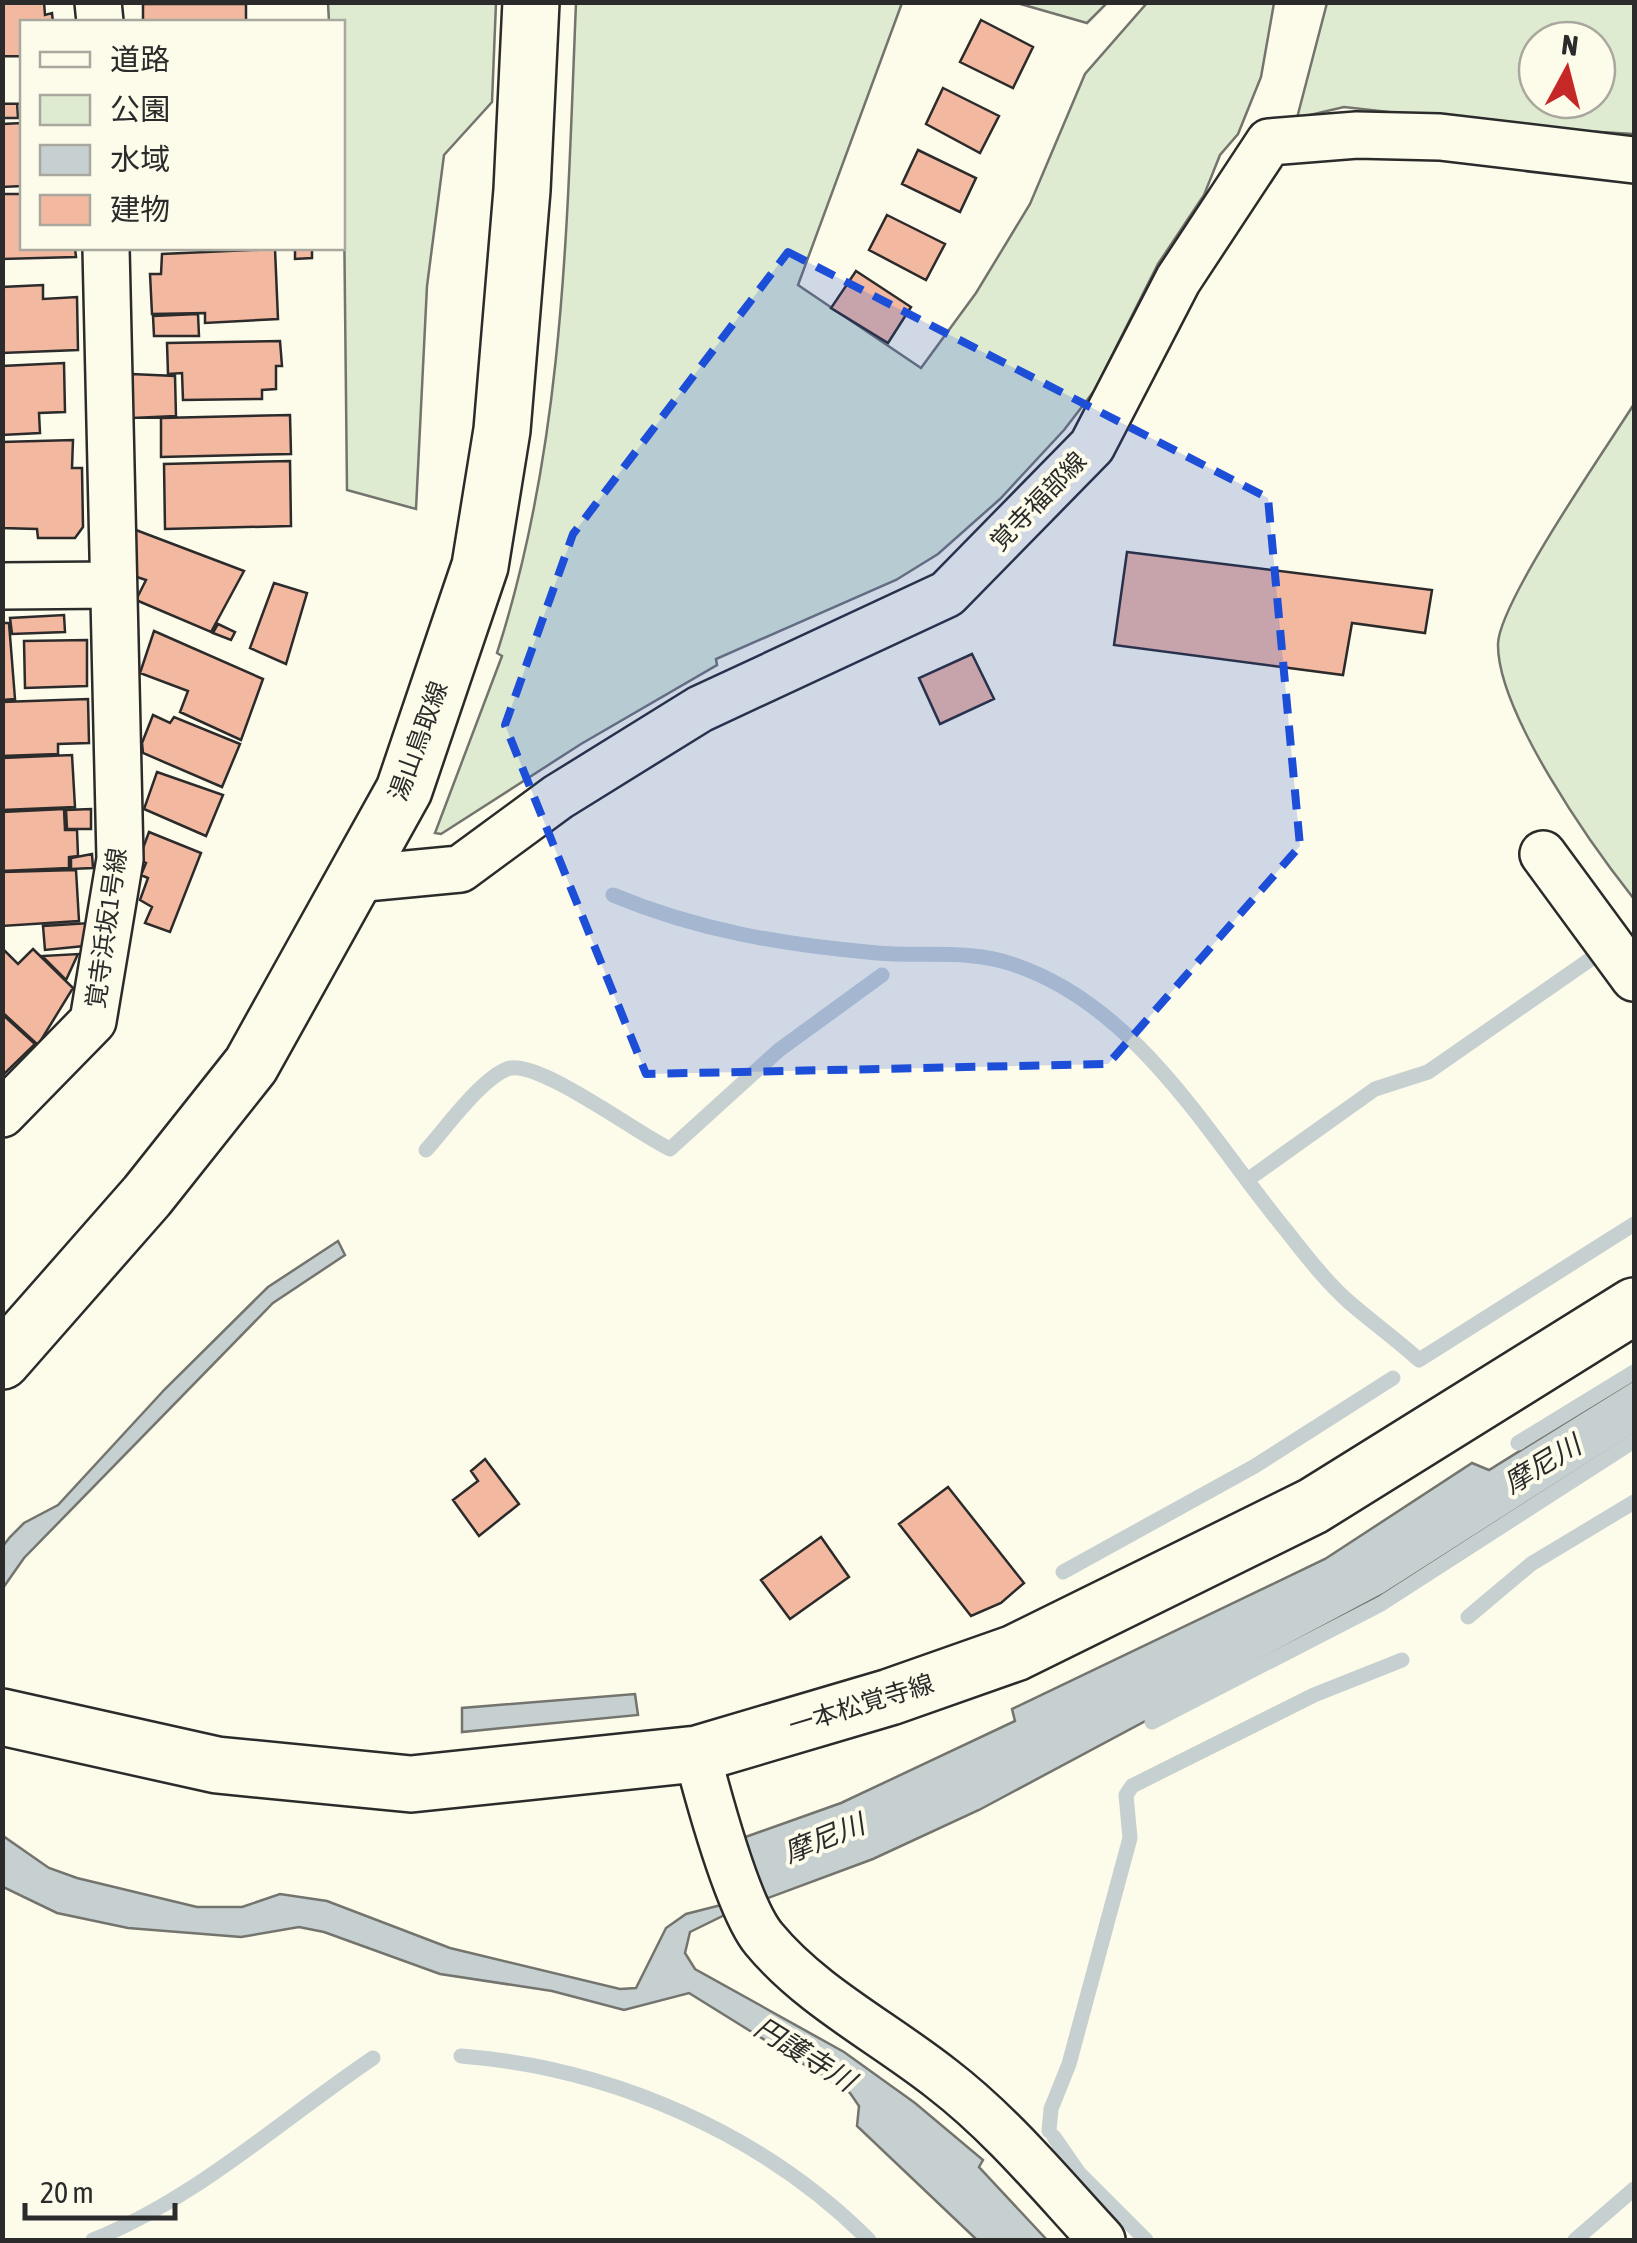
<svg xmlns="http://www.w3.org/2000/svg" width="1637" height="2243" font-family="'Asap Condensed','Noto Sans JP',sans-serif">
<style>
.green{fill:#deebd1;stroke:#74746e;stroke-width:2.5;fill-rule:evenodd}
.water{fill:#c7d0d0;stroke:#74746e;stroke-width:2.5}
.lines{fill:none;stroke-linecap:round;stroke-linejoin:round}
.stream{stroke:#c7d0d0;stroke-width:15}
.building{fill:#f2b8a0;stroke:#2b2b2b;stroke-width:2.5}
.minor-casing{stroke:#2b2b2b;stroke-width:50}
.secondary-casing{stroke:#2b2b2b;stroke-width:60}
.minor{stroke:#fdfbea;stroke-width:45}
.secondary{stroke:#fdfbea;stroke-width:55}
.marked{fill:#1d4ed8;fill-opacity:0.2;stroke:#1d4ed8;stroke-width:8;stroke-dasharray:20 12;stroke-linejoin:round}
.labels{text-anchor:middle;stroke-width:8;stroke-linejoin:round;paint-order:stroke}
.street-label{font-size:25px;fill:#2b2b2b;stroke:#fdfbea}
.water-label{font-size:28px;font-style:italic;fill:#2b2b2b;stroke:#fdfbea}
</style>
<rect width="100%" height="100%" fill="#fdfbea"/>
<path class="green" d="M 328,3 L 496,3 L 492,102 L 444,155 L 427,286 L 416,509 L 347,490 L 342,22 L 329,22 Z
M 576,3 L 902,3 L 798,285 L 921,368 L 976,293 L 1030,204 L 1085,74 L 1147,3 L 1274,3 L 1261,77 L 1238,134 L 1220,155 L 1204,195 L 1158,264 L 1094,391 L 1064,430 L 1000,499 L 938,554 L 896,580 L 716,659 L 717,665 L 581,744 L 441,834 L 435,833 L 502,656 L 497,653 C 565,442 567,222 576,3 Z
M 1017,3 L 1107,2 L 1107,3 L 1087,23 Z
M 1327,3 L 1634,3 L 1634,134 L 1533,128 L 1344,107 L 1297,118 ZM 1537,40 L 1597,40 L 1597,100 L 1537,100 Z
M 1634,404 L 1634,899 C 1592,846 1497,712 1498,644 C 1499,602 1607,447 1634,404 Z"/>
<path class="water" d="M 338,1241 L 345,1255 L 273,1303 L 24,1558 L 3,1588 L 3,1546 L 10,1537 L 24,1523 L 58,1505 L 165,1389 L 268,1287 Z
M 1634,1380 L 1634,1434 L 1385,1593 L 979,1810 L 873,1859 L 733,1911 L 690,1932 L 685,1953 L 695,1969 L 844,2052 L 915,2103 L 983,2160 L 979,2167 L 1047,2240 L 977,2240 L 857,2126 L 859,2106 L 850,2093 L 689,1993 L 624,2010 L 552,1991 L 440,1974 L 324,1932 L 299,1927 L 241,1937 L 128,1928 L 57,1913 L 3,1887 L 3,1836 L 49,1868 L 77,1878 L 197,1907 L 242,1907 L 280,1894 L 327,1901 L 450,1948 L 620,1989 L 636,1988 L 666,1928 L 686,1914 L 729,1903 L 737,1840 L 841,1803 L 1015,1721 L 1012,1709 L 1325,1559 L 1472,1463 L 1489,1470 Z
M 635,1694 L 638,1715 L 462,1732 L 462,1708 Z"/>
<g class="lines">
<path class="stream" d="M 613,895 C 699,931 785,945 877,953 C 922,957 969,949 1012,964 C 1137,1005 1207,1134 1285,1229 C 1304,1253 1326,1282 1349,1302 C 1372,1322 1397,1340 1419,1360 L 1634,1224
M 426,1150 C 446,1128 480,1080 507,1069 C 536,1057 639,1135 670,1149 L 779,1050 L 882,975
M 1250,1178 L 1375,1089 L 1428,1072 L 1598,954
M 1518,1443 L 1634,1372
M 1063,1572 L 1255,1466 L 1393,1378
M 1468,1617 L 1531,1564 L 1634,1502
M 1152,1722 L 1381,1604 L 1634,1441
M 461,2056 C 612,2068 762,2133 869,2240
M 1049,2131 L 1051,2109 L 1069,2064 L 1130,1838 L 1126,1795 L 1132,1786 L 1314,1695 L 1402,1660
M 1054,2137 L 1079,2173 L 1146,2240
M 93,2240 C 197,2198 281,2120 373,2058
M 1575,2240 L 1634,2189"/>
</g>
<path class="building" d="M 2,2 L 44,2 L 45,15 L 52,13 L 53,22 L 22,22 L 22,56 L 2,58 Z
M 143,4 L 246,4 L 246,22 L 143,22 Z
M 981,20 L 1033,47 L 1013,88 L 960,62 Z
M 943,88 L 999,116 L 980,153 L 926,124 Z
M 2,102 L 17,102 L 18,118 L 2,118 Z
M 22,123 L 22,186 L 2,187 L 2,124 Z
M 918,150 L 976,178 L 960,212 L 902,184 Z
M 2,194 L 22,194 L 22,248 L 75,248 L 76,257 L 2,259 Z
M 887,215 L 945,244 L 926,280 L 869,250 Z
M 295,248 L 312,248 L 312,258 L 295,259 Z
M 275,249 L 278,319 L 205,323 L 205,313 L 152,314 L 150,274 L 161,274 L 162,254 Z
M 856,271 L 911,307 L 888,343 L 831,308 Z
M 43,285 L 43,299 L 77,297 L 78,350 L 2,353 L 2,287 Z
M 198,314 L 199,336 L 154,336 L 153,316 Z
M 280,341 L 282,366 L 276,366 L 276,389 L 262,390 L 262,399 L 183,400 L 182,373 L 168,374 L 167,343 Z
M 64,363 L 65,412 L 39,413 L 40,433 L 2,435 L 2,366 Z
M 131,374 L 175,376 L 176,416 L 132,418 Z
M 290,415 L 291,454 L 161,457 L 161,418 Z
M 73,440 L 72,468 L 82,468 L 83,527 L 75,538 L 38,538 L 37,529 L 2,528 L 2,442 Z
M 290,461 L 291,526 L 165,529 L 164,464 Z
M 128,527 L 244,571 L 211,632 L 136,600 L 146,580 L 131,575 Z
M 1127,552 L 1432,590 L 1425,633 L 1352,623 L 1343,675 L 1114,645 Z
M 274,583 L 307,593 L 286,664 L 250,648 Z
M 64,615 L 65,632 L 12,634 L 10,618 Z
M 2,623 L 9,623 L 15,699 L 2,700 Z
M 218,624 L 235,632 L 231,640 L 213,633 Z
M 154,631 L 263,679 L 241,740 L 180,712 L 188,691 L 140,673 Z
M 87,640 L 87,686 L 25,688 L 24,641 Z
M 972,654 L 994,699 L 940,724 L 919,678 Z
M 88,699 L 89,743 L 58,744 L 58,754 L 2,756 L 2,702 Z
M 153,715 L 170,723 L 174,717 L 240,744 L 222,787 L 143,753 L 142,743 Z
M 72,755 L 75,807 L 2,810 L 2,758 Z
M 157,772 L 223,795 L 206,836 L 144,809 Z
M 64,809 L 65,830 L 77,830 L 78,856 L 69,857 L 69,868 L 2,871 L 2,812 Z
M 91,809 L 91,829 L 67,829 L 66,810 Z
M 149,832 L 201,853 L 170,932 L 145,923 L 152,907 L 140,900 L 148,878 L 141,875 L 146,863 L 139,859 Z
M 92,854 L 93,868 L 71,869 L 71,858 Z
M 76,870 L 79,921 L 2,926 L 2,872 Z
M 90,923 L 84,946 L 45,950 L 43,926 Z
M 33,949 L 73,988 L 38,1045 L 2,1012 L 2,954 L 5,951 L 18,964 Z
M 78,954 L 66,980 L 42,956 Z
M 2,1014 L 35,1044 L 2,1076 Z
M 485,1459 L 519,1504 L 479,1536 L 453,1500 L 478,1481 L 471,1471 Z
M 948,1487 L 1024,1583 L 1001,1603 L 971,1616 L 899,1524 Z
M 821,1537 L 849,1577 L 790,1619 L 761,1580 Z"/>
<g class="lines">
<g class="minor-casing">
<path id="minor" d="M 98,2 L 100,22
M 2,80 L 22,80
M 2,586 L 113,585
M 1543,854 L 1634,978
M 355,879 L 460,869 L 558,797 L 700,709 L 947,594 L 1092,446 L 1178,280 L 1269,142 L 1357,135 L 1440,137 L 1634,160
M 2,1114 L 93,1021 L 120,859 L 106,248
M 697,1754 C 708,1796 738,1908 764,1939 C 811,1996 884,2033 942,2079 C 1002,2125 1051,2185 1102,2240"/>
</g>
<g class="secondary-casing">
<path id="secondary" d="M 2,1361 L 147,1196 L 251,1065 L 404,790 L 480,566 L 502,430 L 522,190 L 531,2
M 2,1717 L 217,1765 L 411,1784 L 697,1754 L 890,1697 L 1015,1653 L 1313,1506 L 1634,1306"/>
</g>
<use href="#minor" class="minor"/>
<use href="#secondary" class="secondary"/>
</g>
<path class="marked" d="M 788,252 L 1268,498 L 1300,846 L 1108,1064 L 646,1074 L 505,725 L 573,534 Z"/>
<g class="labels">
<g class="street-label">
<text transform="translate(1038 501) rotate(-46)" y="9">覚寺福部線</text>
<text transform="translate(418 741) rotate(-70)" y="9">湯山鳥取線</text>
<text transform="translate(106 928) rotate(-82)" y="9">覚寺浜坂1号線</text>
<text transform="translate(861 1704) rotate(-17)" y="9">一本松覚寺線</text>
</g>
<g class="water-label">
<text transform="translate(1542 1464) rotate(-31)" y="10">摩尼川</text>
<text transform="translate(824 1838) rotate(-22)" y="10">摩尼川</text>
<text transform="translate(805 2054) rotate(32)" y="10">円護寺川</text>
</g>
</g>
<rect width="1637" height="2243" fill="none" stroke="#2b2b2b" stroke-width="10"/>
<rect x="20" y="20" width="325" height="230" fill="#fdfbea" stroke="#a9a89e" stroke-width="2.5"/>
<rect x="40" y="52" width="50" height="15" fill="#fdfbea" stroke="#a9a89e" stroke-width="2.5"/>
<text x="110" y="70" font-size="30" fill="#2b2b2b">道路</text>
<rect x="40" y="95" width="50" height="30" fill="#deebd1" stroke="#a9a89e" stroke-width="2.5"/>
<text x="110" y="120" font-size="30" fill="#2b2b2b">公園</text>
<rect x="40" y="145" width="50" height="30" fill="#c7d0d0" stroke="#a9a89e" stroke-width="2.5"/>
<text x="110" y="170" font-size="30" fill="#2b2b2b">水域</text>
<rect x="40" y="195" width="50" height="30" fill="#f2b8a0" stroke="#a9a89e" stroke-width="2.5"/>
<text x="110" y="220" font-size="30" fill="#2b2b2b">建物</text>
<g transform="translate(1567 70) rotate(7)"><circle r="48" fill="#fdfbea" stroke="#a9a89e" stroke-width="2.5"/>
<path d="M0-8L18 38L0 25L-18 38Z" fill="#c62828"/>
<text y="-15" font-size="28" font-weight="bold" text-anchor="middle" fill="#2b2b2b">N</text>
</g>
<path d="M25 2203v15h150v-15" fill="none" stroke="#2b2b2b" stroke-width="5"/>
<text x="40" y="2203" font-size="30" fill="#2b2b2b" stroke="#fdfbea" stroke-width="8" paint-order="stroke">20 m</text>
</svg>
